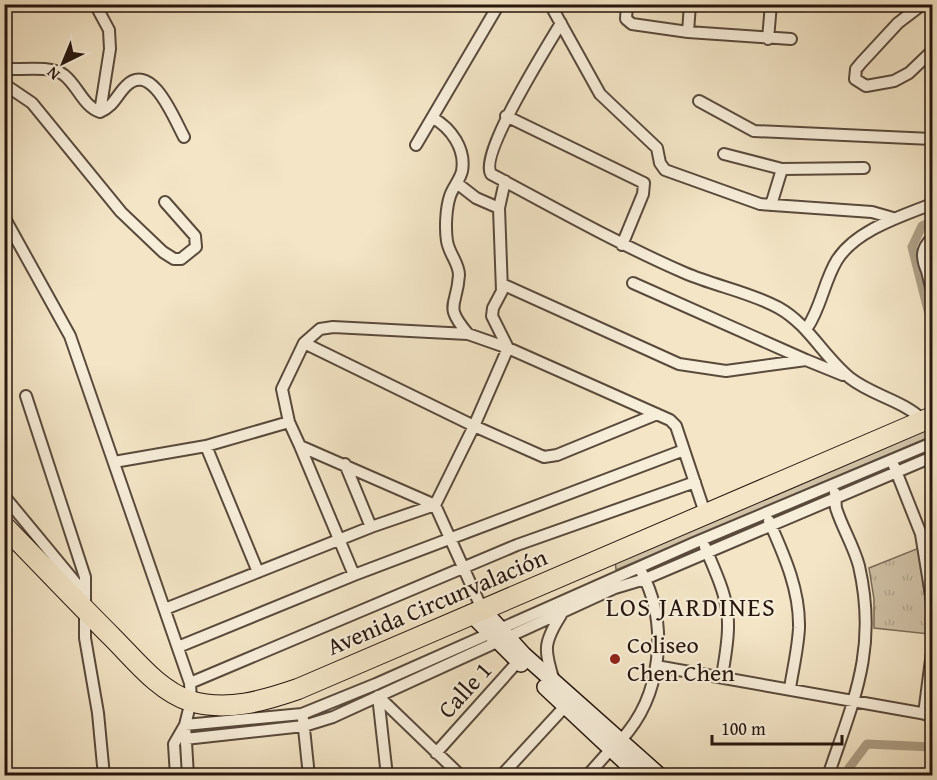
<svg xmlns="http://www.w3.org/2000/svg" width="937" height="780" font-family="'Gentium Book Plus',serif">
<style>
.green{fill:#d0c2a7;stroke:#7b6c5a;stroke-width:1.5}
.park{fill:url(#park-tufts);stroke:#7b6c5a;stroke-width:1.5}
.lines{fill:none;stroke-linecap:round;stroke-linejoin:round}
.canal{stroke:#ad9f87;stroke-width:9}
.street-casing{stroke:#594a3c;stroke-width:14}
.secondary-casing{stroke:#26160e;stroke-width:18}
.highway-casing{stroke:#26160e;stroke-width:22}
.street{stroke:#f7eeda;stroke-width:10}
.secondary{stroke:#f7eeda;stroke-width:15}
.highway{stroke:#f3e5c6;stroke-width:20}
.poi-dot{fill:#8f2418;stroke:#f7eeda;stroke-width:2}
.labels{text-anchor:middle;stroke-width:4.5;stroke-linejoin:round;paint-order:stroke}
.street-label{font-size:24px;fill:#26160e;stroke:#f7eeda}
.poi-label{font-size:24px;fill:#26160e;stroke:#f7eeda;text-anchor:start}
.neighbourhood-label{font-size:26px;letter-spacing:1.5px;fill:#26160e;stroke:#f7eeda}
</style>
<defs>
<pattern id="park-tufts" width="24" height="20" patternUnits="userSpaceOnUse" patternTransform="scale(1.5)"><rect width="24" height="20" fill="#d0c2a7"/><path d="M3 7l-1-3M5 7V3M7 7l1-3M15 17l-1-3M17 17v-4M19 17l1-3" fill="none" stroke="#b2a68f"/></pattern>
</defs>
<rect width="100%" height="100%" fill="#f3e5c6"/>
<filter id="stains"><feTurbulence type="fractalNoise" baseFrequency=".00333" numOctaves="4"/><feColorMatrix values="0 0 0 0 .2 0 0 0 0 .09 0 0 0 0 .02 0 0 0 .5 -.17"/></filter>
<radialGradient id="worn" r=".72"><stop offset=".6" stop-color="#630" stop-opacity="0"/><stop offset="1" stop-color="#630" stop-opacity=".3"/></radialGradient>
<path class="green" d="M 932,425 L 932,436 L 616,570 L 615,559 Z"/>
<path class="park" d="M 919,548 L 929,634 L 874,628 L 874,599 L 869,568 Z"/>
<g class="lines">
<path class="canal" d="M 932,222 L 922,226 L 912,247 L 932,326
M 849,776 L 849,768 L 867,744 L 932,747"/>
<g class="street-casing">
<path id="street" d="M 95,4 L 109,30 L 110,49 L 100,112
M 550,4 L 600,94 L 657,148 L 660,163 L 665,170 L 760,204 L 872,212 L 893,218
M 627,4 L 626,19 L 632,24 L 688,32 L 791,39
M 923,4 L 898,23 L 861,63 L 856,69 L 855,79 L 866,86 L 894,81 L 909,73 L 932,51
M 561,23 C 548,45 479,154 491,174 C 555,208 618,244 685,273 C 715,286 750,292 779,308 C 809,325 823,356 850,378 C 873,396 903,400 924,421
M 688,32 L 690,4
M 768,39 L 771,4
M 4,69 C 22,70 50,65 64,75 C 78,86 83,106 100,112 C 114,106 116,96 126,86 C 152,60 175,121 184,137
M 4,84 L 32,103 L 121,212 L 163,252 L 174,259 L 181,259 L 196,247 L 195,236 L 165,202
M 699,101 L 754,131 L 932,139
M 506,116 L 644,183 L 643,194 L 622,245
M 433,118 C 451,128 466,149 462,171 C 460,180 453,187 450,196 C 446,208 445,228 447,241 C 449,254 459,263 459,275 C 457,308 443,304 468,334
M 416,145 L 499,4
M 724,154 L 782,169 L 864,168
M 458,184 L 476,198 L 499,208
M 771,205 L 782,169
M 4,217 L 70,336 L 190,683 L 191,701 L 185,725 L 188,776
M 932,238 C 921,249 921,257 927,271 L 932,273
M 927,271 L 932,291
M 633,283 L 806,360
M 502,284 L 679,364 L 726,371 L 806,360 L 843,375
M 807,328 C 821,308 824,281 837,260 C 856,230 902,216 932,204
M 304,343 L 474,426 L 544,457 L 557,455 L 657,414
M 26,396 L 85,577 L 85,638 L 98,713 L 104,776
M 289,422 L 282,389 L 304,343 L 320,329 L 333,327 L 468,334 L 508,348 L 670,420 L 676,426 L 706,516
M 206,446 L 258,572
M 300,446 L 354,575
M 114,462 L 206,446 L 289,422 L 300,446 L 435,505
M 345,464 L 371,527
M 894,466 L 921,534 L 932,601
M 4,496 L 85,594
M 769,521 C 784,555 800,590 799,628 C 798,648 793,669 790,688
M 705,547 C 730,605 733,613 722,676
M 165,609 L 371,527 L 435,505
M 482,609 L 435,505 L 474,426 L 508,348 L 492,316 L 493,308 L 502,291 L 499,208 L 505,181
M 178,647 L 354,575 L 684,450
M 656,666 L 932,715
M 554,681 C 544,650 543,643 561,615
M 190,683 L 517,545 L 695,482
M 378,696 L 461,776
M 378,696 L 387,776
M 924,714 L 932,652
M 303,719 L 309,776
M 185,739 L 304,726 L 333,717 L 615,588 L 645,579 L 932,457
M 621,740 C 662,696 669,625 642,573
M 436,753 L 522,657
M 176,776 L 174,744 L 185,725 L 302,714 L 376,684 L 694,543 L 932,443
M 501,776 L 570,701
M 587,776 L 611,749
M 828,776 C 854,699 878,649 859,566 C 854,547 843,529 837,511 C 834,505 837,499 835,493"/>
</g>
<g class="secondary-casing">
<path id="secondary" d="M 482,609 L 524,655 L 660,776
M 470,613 L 521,664
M 545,687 L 640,776"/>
</g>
<g class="highway-casing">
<path id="highway" d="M 4,526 C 40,563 76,601 113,638 C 135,660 159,691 190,701 C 227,712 263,701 298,689 L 932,417"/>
</g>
<use href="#street" class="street"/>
<use href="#secondary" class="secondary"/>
<use href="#highway" class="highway"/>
</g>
<circle class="poi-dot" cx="615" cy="659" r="6"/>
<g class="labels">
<g class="street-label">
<text transform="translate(437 602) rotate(-23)" y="8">Avenida Circunvalación</text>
<text transform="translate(465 690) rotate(-48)" y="8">Calle 1</text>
</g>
<g class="poi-label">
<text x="627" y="653">Coliseo<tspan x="627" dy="28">Chen Chen</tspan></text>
</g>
<g class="neighbourhood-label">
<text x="691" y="616">LOS JARDINES</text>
</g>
</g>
<rect width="937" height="780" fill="none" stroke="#f3e5c6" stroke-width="24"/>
<rect x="6" y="6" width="925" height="768" fill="none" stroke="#26160e" stroke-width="3"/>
<rect x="12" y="12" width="913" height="756" fill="none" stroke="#26160e" stroke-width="1.5"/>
<g transform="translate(63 63) rotate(223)" stroke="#f7eeda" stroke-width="4.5" paint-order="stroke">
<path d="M0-4.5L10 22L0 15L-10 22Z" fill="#26160e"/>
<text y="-9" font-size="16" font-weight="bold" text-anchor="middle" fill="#26160e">N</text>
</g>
<path d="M712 735v9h130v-9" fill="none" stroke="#26160e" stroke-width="3"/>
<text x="721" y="735" font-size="18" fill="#26160e" stroke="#f7eeda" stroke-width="4.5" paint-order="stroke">100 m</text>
<rect width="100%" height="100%" filter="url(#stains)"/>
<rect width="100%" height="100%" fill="url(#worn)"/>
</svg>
